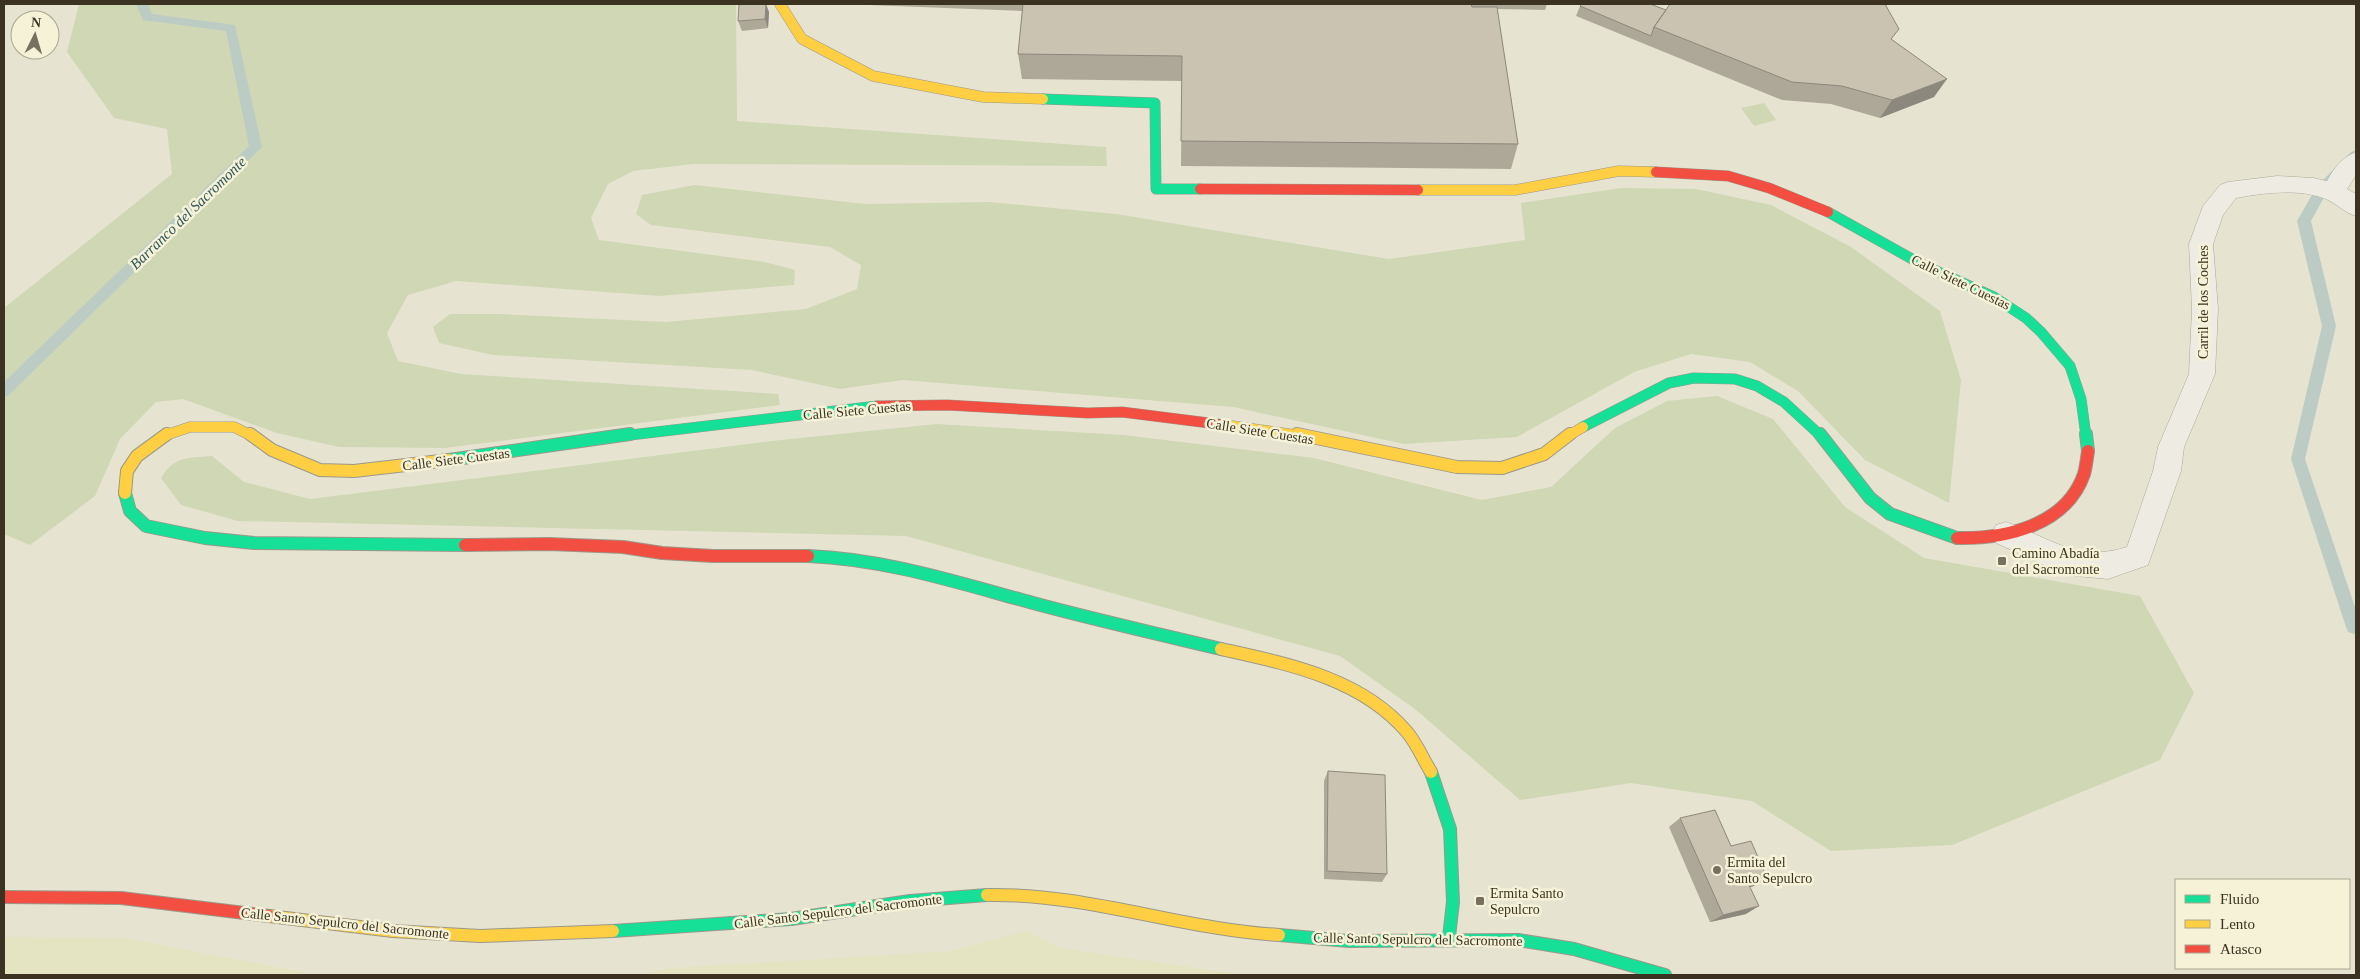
<svg xmlns="http://www.w3.org/2000/svg" width="2360" height="979" font-family="'Times New Roman',serif">
<style>
.farmland{fill:#e4e3c2}
.green{fill:#d0d7b4}
.lines{fill:none;stroke-linecap:round;stroke-linejoin:round}
.stream{fill:#bcccc4;fill-rule:evenodd}
.street-casing{stroke:#aca899;stroke-width:1}
.fast-far1-casing{stroke:#9b988a;stroke-width:11}
.fast-casing{stroke:#9b988a;stroke-width:14}
.slow-far1-casing{stroke:#9b988a;stroke-width:11}
.slow-casing{stroke:#9b988a;stroke-width:14}
.jam-far1-casing{stroke:#9b988a;stroke-width:11}
.jam-casing{stroke:#9b988a;stroke-width:14}
.street{fill:#eeece2;fill-rule:evenodd}
.fast-far1{stroke:#16e098;stroke-width:10}
.fast{stroke:#16e098;stroke-width:12}
.slow-far1{stroke:#ffcf43;stroke-width:10}
.slow{stroke:#ffcf43;stroke-width:12}
.jam-far1{stroke:#f24e42;stroke-width:10}
.jam{stroke:#f24e42;stroke-width:12}
.wall{fill:#aea899}
.shaded-wall{fill:#8d887d}
.building{fill:#cac3b2;stroke:#8d887d}
.poi-dot{fill:#77705f;stroke:#f5f2d8;stroke-width:2}
.labels{text-anchor:middle;stroke-width:5;stroke-linejoin:round;paint-order:stroke}
.street-label{font-size:14px;fill:#3b3221;stroke:#f5f2d8}
.poi-label{font-size:14px;fill:#3b3221;stroke:#f5f2d8;text-anchor:start}
.water-label{font-size:15px;font-style:italic;fill:#31555a;stroke:#f5f2d8}
</style>
<rect width="100%" height="100%" fill="#e6e4d1"/>
<path class="farmland" d="M 1025,931 L 1061,948 L 1243,975 L 643,975 L 670,968 L 952,951 Z
M 4,937 L 125,938 L 317,975 L 4,975 Z"/>
<path class="green" d="M 79,4 L 736,4 L 737,121 L 1106,147 L 1107,166 L 693,164 L 633,171 L 608,184 L 591,218 L 599,240 L 765,262 L 795,270 L 794,285 L 659,296 L 456,281 L 408,295 L 387,333 L 398,361 L 461,374 L 778,394 L 780,405 L 445,448 L 339,447 L 277,433 L 183,399 L 156,402 L 120,439 L 95,496 L 30,545 L 4,534 L 4,308 L 172,174 L 167,129 L 114,118 L 67,52 Z
M 1764,103 L 1776,120 L 1754,126 L 1741,108 Z
M 695,185 L 865,204 L 989,202 L 1116,214 L 1389,259 L 1525,240 L 1521,203 L 1621,188 L 1696,189 L 1771,205 L 1851,247 L 1940,311 L 1961,380 L 1949,503 L 1865,460 L 1798,391 L 1750,362 L 1691,354 L 1634,372 L 1517,437 L 1404,444 L 1233,407 L 903,380 L 840,389 L 752,370 L 493,355 L 439,343 L 433,327 L 450,314 L 499,314 L 666,322 L 806,309 L 857,289 L 861,265 L 830,247 L 651,225 L 636,214 L 642,195 Z
M 1717,396 L 1773,419 L 1845,507 L 1924,558 L 2140,596 L 2194,693 L 2160,760 L 1952,845 L 1831,851 L 1752,801 L 1631,783 L 1520,800 L 1415,709 L 1340,656 L 906,536 L 238,521 L 181,505 L 161,478 C 174,456 188,458 212,456 L 244,482 L 310,499 L 772,441 L 936,424 L 1124,435 L 1314,458 L 1482,500 L 1551,487 L 1615,428 L 1667,401 Z"/>
<g class="lines">
<path class="stream" d="M 136,4 L 148,4 L 152,14 L 235,25 L 262,147 L 9,395 L 4,397 L 4,382 L 249,146 L 226,31 L 143,20 Z
M 2356,150 L 2356,163 L 2327,192 L 2311,221 L 2336,326 L 2305,459 L 2356,610 L 2356,633 L 2354,634 L 2348,632 L 2346,627 L 2291,459 L 2322,326 L 2297,221 L 2317,186 L 2351,152 Z"/>
<g class="street-casing">
<path id="street" d="M 2356,152 L 2356,175 L 2347,189 L 2356,194 L 2356,216 C 2345,213 2337,204 2326,199 C 2299,188 2263,193 2236,198 L 2223,215 L 2213,244 L 2218,309 L 2215,374 L 2184,447 L 2181,471 L 2148,565 L 2108,579 L 2066,575 L 1996,543 L 1992,534 L 1996,525 L 2006,522 C 2050,538 2078,563 2127,547 L 2153,471 L 2158,447 L 2189,374 L 2192,309 L 2189,244 L 2203,206 L 2220,185 L 2228,182 L 2277,176 L 2313,178 L 2327,181 C 2334,168 2342,157 2356,152 Z"/>
</g>
<g class="fast-far1-casing">
<path id="fast-far1" d="M 1043,99 L 1155,103 L 1156,189 L 1200,189
M 1828,212 L 1921,264 L 1994,297 L 2026,318 L 2041,332 L 2070,366 L 2081,399 L 2086,436
M 1583,427 L 1669,383 L 1694,378 L 1735,379 L 1757,386 L 1784,402 L 1821,436
M 622,436 L 877,406"/>
</g>
<g class="fast-casing">
<path id="fast" d="M 1820,434 L 1870,498 L 1890,514 L 1957,538
M 2086,434 L 2088,451
M 449,460 L 630,434
M 125,493 L 130,511 L 146,526 L 205,538 L 254,543 L 465,545
M 808,556 C 886,559 959,583 1033,603 C 1096,620 1158,634 1221,649
M 1431,772 L 1450,829 L 1453,902 L 1449,937
M 613,931 L 791,919 L 910,901 L 987,895
M 1279,935 L 1349,941 L 1518,940 L 1574,949 L 1665,975"/>
</g>
<g class="slow-far1-casing">
<path id="slow-far1" d="M 780,4 L 802,39 L 873,76 L 983,97 L 1043,99
M 1418,190 L 1515,190 L 1619,171 L 1656,172
M 1225,425 L 1303,436
M 163,436 L 190,427 L 234,427 L 252,436
M 1568,436 L 1583,427"/>
</g>
<g class="slow-casing">
<path id="slow" d="M 250,434 L 272,450 L 320,470 L 354,471 L 449,460
M 1297,434 L 1457,467 L 1502,468 L 1544,454 L 1570,434
M 125,493 L 127,471 L 137,456 L 167,434
M 1221,649 C 1288,664 1361,678 1407,732 C 1417,744 1423,759 1431,772
M 987,895 C 1087,893 1180,929 1279,935
M 269,916 L 393,931 L 480,936 L 613,931"/>
</g>
<g class="jam-far1-casing">
<path id="jam-far1" d="M 1656,172 L 1728,176 L 1769,188 L 1828,212
M 1200,189 L 1418,190
M 877,406 L 947,405 L 1088,413 L 1122,412 L 1225,425"/>
</g>
<g class="jam-casing">
<path id="jam" d="M 1957,538 C 2005,539 2066,526 2084,474 C 2086,467 2087,458 2088,451
M 465,545 L 549,544 L 623,547 L 662,553 L 713,556 L 808,556
M 4,897 L 121,898 L 269,916"/>
</g>
<use href="#street" class="street"/>
<use href="#fast-far1" class="fast-far1"/>
<use href="#fast" class="fast"/>
<use href="#slow-far1" class="slow-far1"/>
<use href="#slow" class="slow"/>
<use href="#jam-far1" class="jam-far1"/>
<use href="#jam" class="jam"/>
</g>
<path class="wall" d="M 842,4 L 1547,4 L 1545,10 L 1497,9 L 1518,144 L 1511,169 L 1181,166 L 1182,81 L 1022,79 L 1018,54 L 1022,11 Z
M 1580,6 L 1666,10 L 1893,40 L 1934,97 L 1880,118 L 1831,104 L 1782,100 L 1576,16 Z
M 769,12 L 768,28 L 742,31 L 738,21 Z
M 1328,771 L 1387,874 L 1382,882 L 1324,879 L 1324,781 Z
M 1680,818 L 1731,846 L 1754,886 L 1750,887 L 1746,914 L 1710,922 L 1669,827 Z"/>
<path class="shaded-wall" d="M 766,4 L 769,12 L 768,28 L 765,19 Z
M 1947,79 L 1934,97 L 1880,118 L 1892,100 Z
M 1767,878 L 1754,886 L 1735,891 L 1748,883 Z
M 1759,906 L 1746,914 L 1710,922 L 1723,915 Z"/>
<path class="building" d="M 739,4 L 766,4 L 765,19 L 738,21 Z
M 1023,4 L 1471,4 L 1472,7 L 1497,7 L 1518,144 L 1181,141 L 1182,56 L 1018,54 Z
M 1582,4 L 1650,4 L 1666,10 L 1654,27 L 1651,36 L 1580,6 Z
M 1670,4 L 1885,4 L 1899,29 L 1891,39 L 1947,79 L 1892,100 L 1842,86 L 1792,82 L 1654,27 Z
M 1328,771 L 1385,775 L 1387,874 L 1327,871 Z
M 1715,810 L 1731,846 L 1751,841 L 1767,878 L 1748,883 L 1759,906 L 1723,915 L 1680,818 Z"/>
<g class="poi-dot">
<rect x="1997" y="556" width="10" height="10" rx="2.5"/>
<circle cx="1717" cy="870" r="5"/>
<rect x="1475" y="896" width="10" height="10" rx="2.5"/>
</g>
<g class="labels">
<g class="street-label">
<text transform="translate(1961 282) rotate(26)" y="5">Calle Siete Cuestas</text>
<text transform="translate(2203 302) rotate(-90)" y="5">Carril de los Coches</text>
<text transform="translate(857 410) rotate(-5)" y="5">Calle Siete Cuestas</text>
<text transform="translate(1260 431) rotate(9)" y="5">Calle Siete Cuestas</text>
<text transform="translate(456 459) rotate(-7)" y="5">Calle Siete Cuestas</text>
<text transform="translate(838 911) rotate(-7)" y="5">Calle Santo Sepulcro del Sacromonte</text>
<text transform="translate(345 923) rotate(6)" y="5">Calle Santo Sepulcro del Sacromonte</text>
<text transform="translate(1418 939) rotate(1)" y="5">Calle Santo Sepulcro del Sacromonte</text>
</g>
<g class="poi-label">
<text x="2012" y="558">Camino Abadía<tspan x="2012" dy="16">del Sacromonte</tspan></text>
<text x="1727" y="867">Ermita del<tspan x="1727" dy="16">Santo Sepulcro</tspan></text>
<text x="1490" y="898">Ermita Santo<tspan x="1490" dy="16">Sepulcro</tspan></text>
</g>
<g class="water-label">
<text transform="translate(188 213) rotate(-44)" y="5">Barranco del Sacromonte</text>
</g>
</g>
<rect width="2360" height="979" fill="none" stroke="#3b3221" stroke-width="10"/>
<rect x="2175" y="879" width="175" height="90" fill="#f5f2d8" stroke="#aba58f"/>
<rect x="2185" y="895" width="25" height="8" fill="#16e098" stroke="#aba58f"/>
<text x="2220" y="904" font-size="15" fill="#3b3221">Fluido</text>
<rect x="2185" y="920" width="25" height="8" fill="#ffcf43" stroke="#aba58f"/>
<text x="2220" y="929" font-size="15" fill="#3b3221">Lento</text>
<rect x="2185" y="945" width="25" height="8" fill="#f24e42" stroke="#aba58f"/>
<text x="2220" y="954" font-size="15" fill="#3b3221">Atasco</text>
<g transform="translate(35 35) rotate(5)"><circle r="24" fill="#f5f2d8" stroke="#aba58f"/>
<path d="M0-4L9 19L0 12L-9 19Z" fill="#77705f"/>
<text y="-8" font-size="14" font-weight="bold" text-anchor="middle" fill="#3b3221">N</text>
</g>
</svg>
